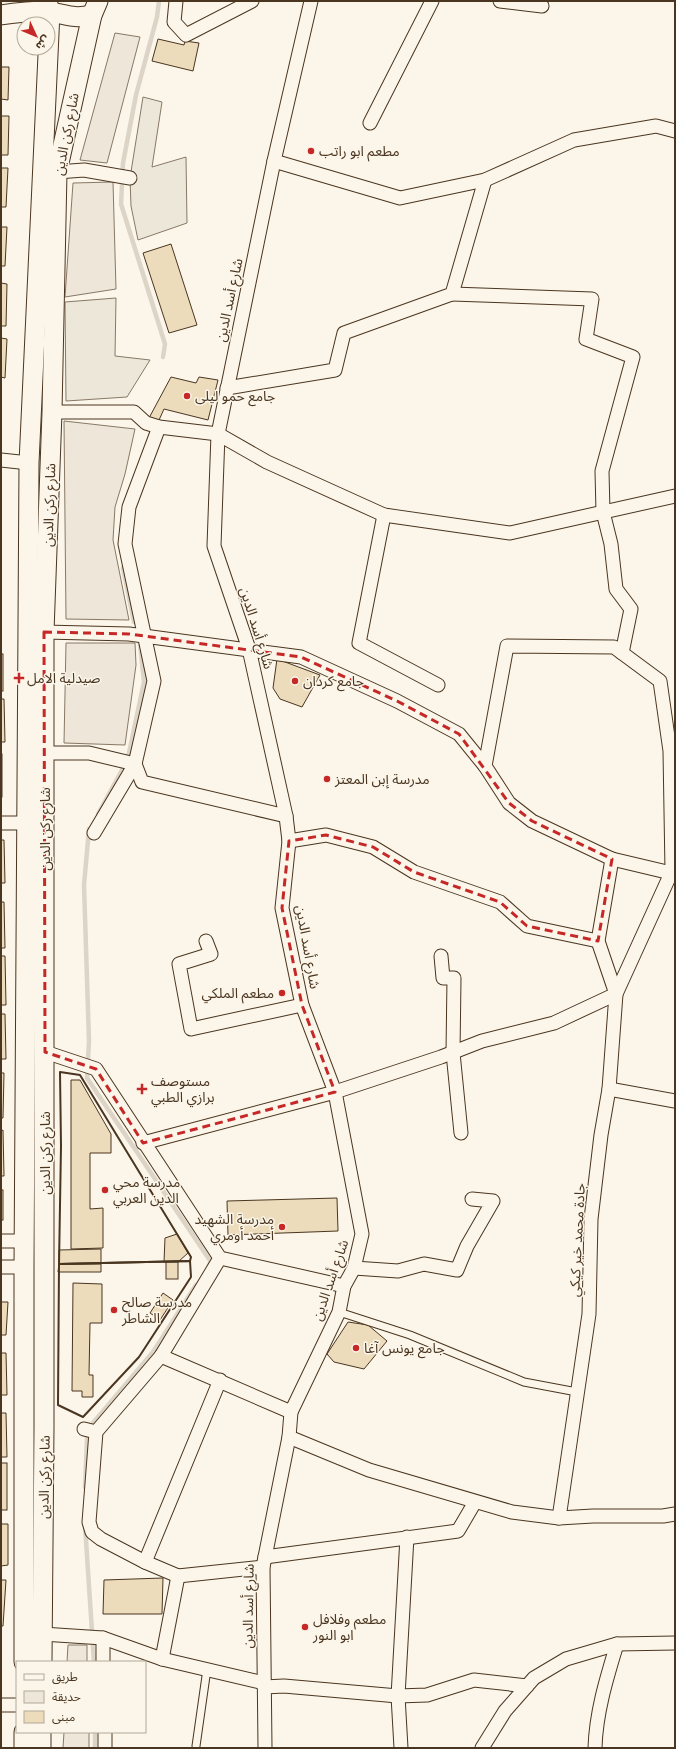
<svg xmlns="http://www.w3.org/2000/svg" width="676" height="1749" font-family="Roboto,'Noto Sans Arabic',sans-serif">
  <rect width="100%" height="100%" fill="#fbf6e9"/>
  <g fill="#ede6d9" stroke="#887966">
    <path d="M115 33 140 37 107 163 80 160Z"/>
    <path d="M113 182 116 289 65 297 73 183Z"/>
    <path d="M64 421 135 429 125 474 115 507 113 540 129 620 66 619Z"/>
    <path d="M66 643H135L136 665 125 745 64 743Z"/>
    <path d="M68 1645H87V1662H67Z"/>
    <path d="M64 1732H89V1748H63Z"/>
  </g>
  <g fill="#ede7d9" stroke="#887966">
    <path d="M143 97 162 102 152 167 186 157 187 223 138 240 131 206 130 178Z"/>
    <path d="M116 298 115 356 150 360 127 397 66 401 65 302Z"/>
  </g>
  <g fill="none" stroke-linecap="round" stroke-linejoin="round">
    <g stroke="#dcd4c6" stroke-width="4.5">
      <path d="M159 1 157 17 136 95 123 163 121 204 165 344 163 357"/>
      <path d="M123 568 134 622"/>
      <path d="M98 814 122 770 129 753 144 682 140 643"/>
      <path d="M89 829 84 885 89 1041 87 1078 211 1262 209 1265"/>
      <path d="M85 1487 87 1439 93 1423 153 1352 196 1285"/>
      <path d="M85 1525 94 1662"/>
      <path d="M95 1732V1748"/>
    </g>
  </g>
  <g fill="#ecdcbc" stroke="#4a3520">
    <path d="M158 39 184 45 185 41 199 43 193 71 152 61Z"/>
    <path d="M1 67H9L8 100 1 99Z"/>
    <path d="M1 116H9L8 155H1Z"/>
    <path d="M1 168H8L6 207H1Z"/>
    <path d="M1 227H7L5 266H1Z"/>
    <path d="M171 244 197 325 169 333 143 253Z"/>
    <path d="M1 283 7 284 6 326H1Z"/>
    <path d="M1 338 7 339 5 378 1 377Z"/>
    <path d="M171 377 196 383 199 377 218 380 208 420 164 409 159 420 149 418Z"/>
    <rect x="1" y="654" width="2" height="37"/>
    <path d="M277 659 320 675 302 707 280 699 273 688Z"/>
    <path d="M1 699H4L5 742H1Z"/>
    <rect x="1" y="754" width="1" height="43"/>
    <path d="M1 840H4L5 883H1Z"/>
    <path d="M1 902H4L5 948H1Z"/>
    <path d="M1 956H5L6 1005H1Z"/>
    <path d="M1 1014H5L6 1059H1Z"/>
    <path d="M1 1073H4L3 1118H1Z"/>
    <path d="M71 1080H80L111 1134V1153H90V1209L103 1208V1248L71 1249Z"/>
    <path d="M3 1130 4 1176H1V1131Z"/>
    <rect x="1" y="1190" width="2" height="30"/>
    <path d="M337 1198 338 1231 228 1235 227 1201Z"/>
    <path d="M177 1234 188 1253 178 1262H164L165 1238Z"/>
    <path d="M101 1249V1264H59V1250Z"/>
    <rect x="166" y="1262" width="12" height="17"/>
    <path d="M59 1264H101V1272H58Z"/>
    <path d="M73 1283 102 1284V1323H90L89 1375H93V1397H82V1391H72Z"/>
    <path d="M163 1293 173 1300 160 1320 150 1313Z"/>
    <path d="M1 1302H8L6 1335H1Z"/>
    <path d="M348 1322 368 1325 387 1341 364 1369 334 1362 327 1354Z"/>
    <path d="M1 1353H6L7 1395H1Z"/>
    <path d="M1 1413H6L7 1457H1Z"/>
    <rect x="1" y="1463" width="6" height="47"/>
    <path d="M1 1524H8V1565L1 1566Z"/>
    <path d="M163 1578 162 1614H103L104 1580Z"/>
    <path d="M1 1580H6L3 1626H1Z"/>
  </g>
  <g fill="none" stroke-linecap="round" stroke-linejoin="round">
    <defs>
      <g id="service">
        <path d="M339 1312 410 1335 524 1382 577 1392"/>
        <path d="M196 1746 207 1669"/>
      </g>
      <g id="minor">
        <path d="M176 1 174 22 186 35 252 1"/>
        <path d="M500 1 542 6"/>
        <path d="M370 123 432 1"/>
        <path d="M274 161 400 198 485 180 574 140 656 126 675 131"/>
        <path d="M57 172 84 170 130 178"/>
        <path d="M452 294 592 299 586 339 633 357 602 471 603 512 611 544 616 589 631 609 622 653"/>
        <path d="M227 388 335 370 344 333 452 294 485 180"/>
        <path d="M52 412H134L146 423 159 427 218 434 267 462 384 515 510 533 675 496"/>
        <path d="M1 460 29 463"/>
        <path d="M384 515 359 643 438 685"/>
        <path d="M44 632 129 634 301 657 397 701 459 734 485 766 509 803 532 821 612 859 675 874"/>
        <path d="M45 753H89L135 764 142 782 286 816"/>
        <path d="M1 823H26"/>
        <path d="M94 833 135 764 154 681 125 544 129 507 159 427"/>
        <path d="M289 841 326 835 373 847 414 872 500 902 527 926 598 941"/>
        <path d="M206 941 211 954 179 964 191 1029 302 1005"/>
        <path d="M441 956 443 978H454L453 1053 461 1133"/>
        <path d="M45 1052 96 1069 220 1258 344 1286"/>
        <path d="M609 1089 675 1101"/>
        <path d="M143 1143 335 1092 441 1057 482 1041 554 1023 616 994 672 871 670 751 660 681 614 647 507 646 485 766"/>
        <path d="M1 1241H24"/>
        <path d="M220 1258 161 1356 96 1432 89 1522 92 1532 101 1539 145 1562 178 1576 263 1567"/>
        <path d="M1 1267H24"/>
        <path d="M354 1268 398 1271 424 1264 457 1270 467 1246 493 1201 472 1199"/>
        <path d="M161 1356 291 1412"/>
        <path d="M84 1429 96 1432"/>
        <path d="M289 1437 369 1470 512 1512 559 1518 593 1516H663L675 1514"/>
        <path d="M559 1518 589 1314 591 1219 601 1135 609 1089 616 994 598 941 612 859"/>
        <path d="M265 1557 458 1531 475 1502"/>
        <path d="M145 1562 220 1380"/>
        <path d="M42 1634 103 1638 162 1659 264 1683"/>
        <path d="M103 1638V1662"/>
        <path d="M162 1659 178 1576"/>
        <path d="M264 1687 284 1686 398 1696 427 1695 474 1680 527 1686"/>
        <path d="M1 1705H17"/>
        <path d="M105 1732V1748"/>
        <path d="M265 1748 263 1567 289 1437 291 1412 339 1312 344 1286 354 1268 362 1234 335 1092 302 1005 282 908 289 841 286 816 249 649 214 546 218 434 274 161 311 1"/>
        <path d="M401 1748 398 1696 407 1537"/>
        <path d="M482 1748 505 1711 534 1678 566 1659 617 1644 675 1643"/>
        <path d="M595 1748C596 1712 607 1677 617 1644"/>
      </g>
      <g id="secondary">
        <path d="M1 15C13 13 39 10 51 12 68 15 73 19 92 15"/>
        <path d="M24 1662V1267L29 463 50 12 47 1"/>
        <path d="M42 1662 44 1427V632L52 412 57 172 92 15 98 1"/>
        <path d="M24 1748V1732"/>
        <path d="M41 1748V1732"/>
      </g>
    </defs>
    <use href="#service" stroke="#4a3520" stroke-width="9"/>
    <use href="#minor" stroke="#4a3520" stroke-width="15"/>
    <use href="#secondary" stroke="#4a3520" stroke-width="21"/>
    <use href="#service" stroke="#fbf6e9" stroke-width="7"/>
    <use href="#minor" stroke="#fbf6e9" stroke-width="13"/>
    <use href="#secondary" stroke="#fbf6e9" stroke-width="19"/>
    <g stroke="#4a3520" stroke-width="2">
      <path d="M60 1072 80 1075 191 1257 190 1261 59 1264 61 1146Z"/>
      <path d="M190 1261 191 1277 139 1357 83 1417 58 1405 59 1264Z"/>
    </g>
  </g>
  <path fill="none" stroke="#c62828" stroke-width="3" stroke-dasharray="8 5" stroke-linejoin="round" d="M44 632 129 634 301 657 397 701 459 734 509 803 532 821 612 859 598 941 527 926 500 902 414 872 373 847 326 835 289 841 282 908 302 1005 335 1092 143 1143 96 1069 45 1052Z"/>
  <g fill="#c62828" stroke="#fbf6e9" stroke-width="1.5">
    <circle cx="311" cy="151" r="4"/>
    <circle cx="187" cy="396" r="4"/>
    <path d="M17 672h4v4h4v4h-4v4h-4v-4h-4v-4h4z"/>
    <circle cx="295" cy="681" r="4"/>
    <circle cx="327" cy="779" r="4"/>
    <circle cx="282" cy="993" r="4"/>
    <path d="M140 1083h4v4h4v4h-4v4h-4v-4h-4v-4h4z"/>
    <circle cx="105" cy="1190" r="4"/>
    <circle cx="282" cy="1227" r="4"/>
    <circle cx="114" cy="1310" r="4"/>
    <circle cx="356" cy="1348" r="4"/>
    <circle cx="305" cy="1627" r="4"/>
  </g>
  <g text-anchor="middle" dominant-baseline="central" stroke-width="3" stroke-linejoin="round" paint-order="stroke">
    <g font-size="14" fill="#4a3520" stroke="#fbf6e9">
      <text transform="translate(66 134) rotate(-79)">شارع ركن الدين</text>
      <text transform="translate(229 300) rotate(-78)">شارع أسد الدين</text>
      <text transform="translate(49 505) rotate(-88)">شارع ركن الدين</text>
      <text transform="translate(257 628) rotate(73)">شارع أسد الدين</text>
      <text transform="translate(45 829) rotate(-90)">شارع ركن الدين</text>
      <text transform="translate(308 947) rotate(80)">شارع أسد الدين</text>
      <text transform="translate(45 1153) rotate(-90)">شارع ركن الدين</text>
      <text transform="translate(577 1240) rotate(-87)">جادة محمد خير كيكي</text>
      <text transform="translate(330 1280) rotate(-71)">شارع أسد الدين</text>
      <text transform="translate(44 1477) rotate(-89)">شارع ركن الدين</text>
      <text transform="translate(248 1606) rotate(-89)">شارع أسد الدين</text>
    </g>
    <g font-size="14" fill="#4a3520" stroke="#fbf6e9" text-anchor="start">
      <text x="319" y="151">مطعم ابو راتب</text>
      <text x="195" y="396">جامع حمو ليلى</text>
      <text x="27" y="678">صيدلية الامل</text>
      <text x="303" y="681">جامع كردان</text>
      <text x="335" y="779">مدرسة إبن المعتز</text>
      <text x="274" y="993" text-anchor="end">مطعم الملكي</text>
      <text x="151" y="1081">مستوصف<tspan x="151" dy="16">برازي الطبي</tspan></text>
      <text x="113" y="1182">مدرسة محي<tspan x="113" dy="16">الدين العربي</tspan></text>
      <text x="274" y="1219" text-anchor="end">مدرسة الشهيد<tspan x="274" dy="16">أحمد أومري</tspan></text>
      <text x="122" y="1302">مدرسة صالح<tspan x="122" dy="16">الشاطر</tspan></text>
      <text x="364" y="1348">جامع يونس آغا</text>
      <text x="313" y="1619">مطعم وفلافل<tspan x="313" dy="16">ابو النور</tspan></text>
    </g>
  </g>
  <rect width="676" height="1749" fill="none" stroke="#4a3520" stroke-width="4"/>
  <rect x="16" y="1661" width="130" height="72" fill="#fbf6e9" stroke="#b4a999"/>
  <rect x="24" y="1674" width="20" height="6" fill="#fbf6e9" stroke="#b4a999"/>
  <text x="52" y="1681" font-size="12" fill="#4a3520">طريق</text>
  <rect x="24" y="1691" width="20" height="12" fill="#ede6d9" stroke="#b4a999"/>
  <text x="52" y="1701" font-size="12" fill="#4a3520">حديقة</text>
  <rect x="24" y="1711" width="20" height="12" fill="#ecdcbc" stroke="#b4a999"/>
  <text x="52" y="1721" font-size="12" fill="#4a3520">مبنى</text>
  <g transform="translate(36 36) rotate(134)"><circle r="19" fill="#fbf6e9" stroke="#b4a999"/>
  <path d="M0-3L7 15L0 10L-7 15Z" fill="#c62828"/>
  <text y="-6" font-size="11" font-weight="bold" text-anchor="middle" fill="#4a3520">ش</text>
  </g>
</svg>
